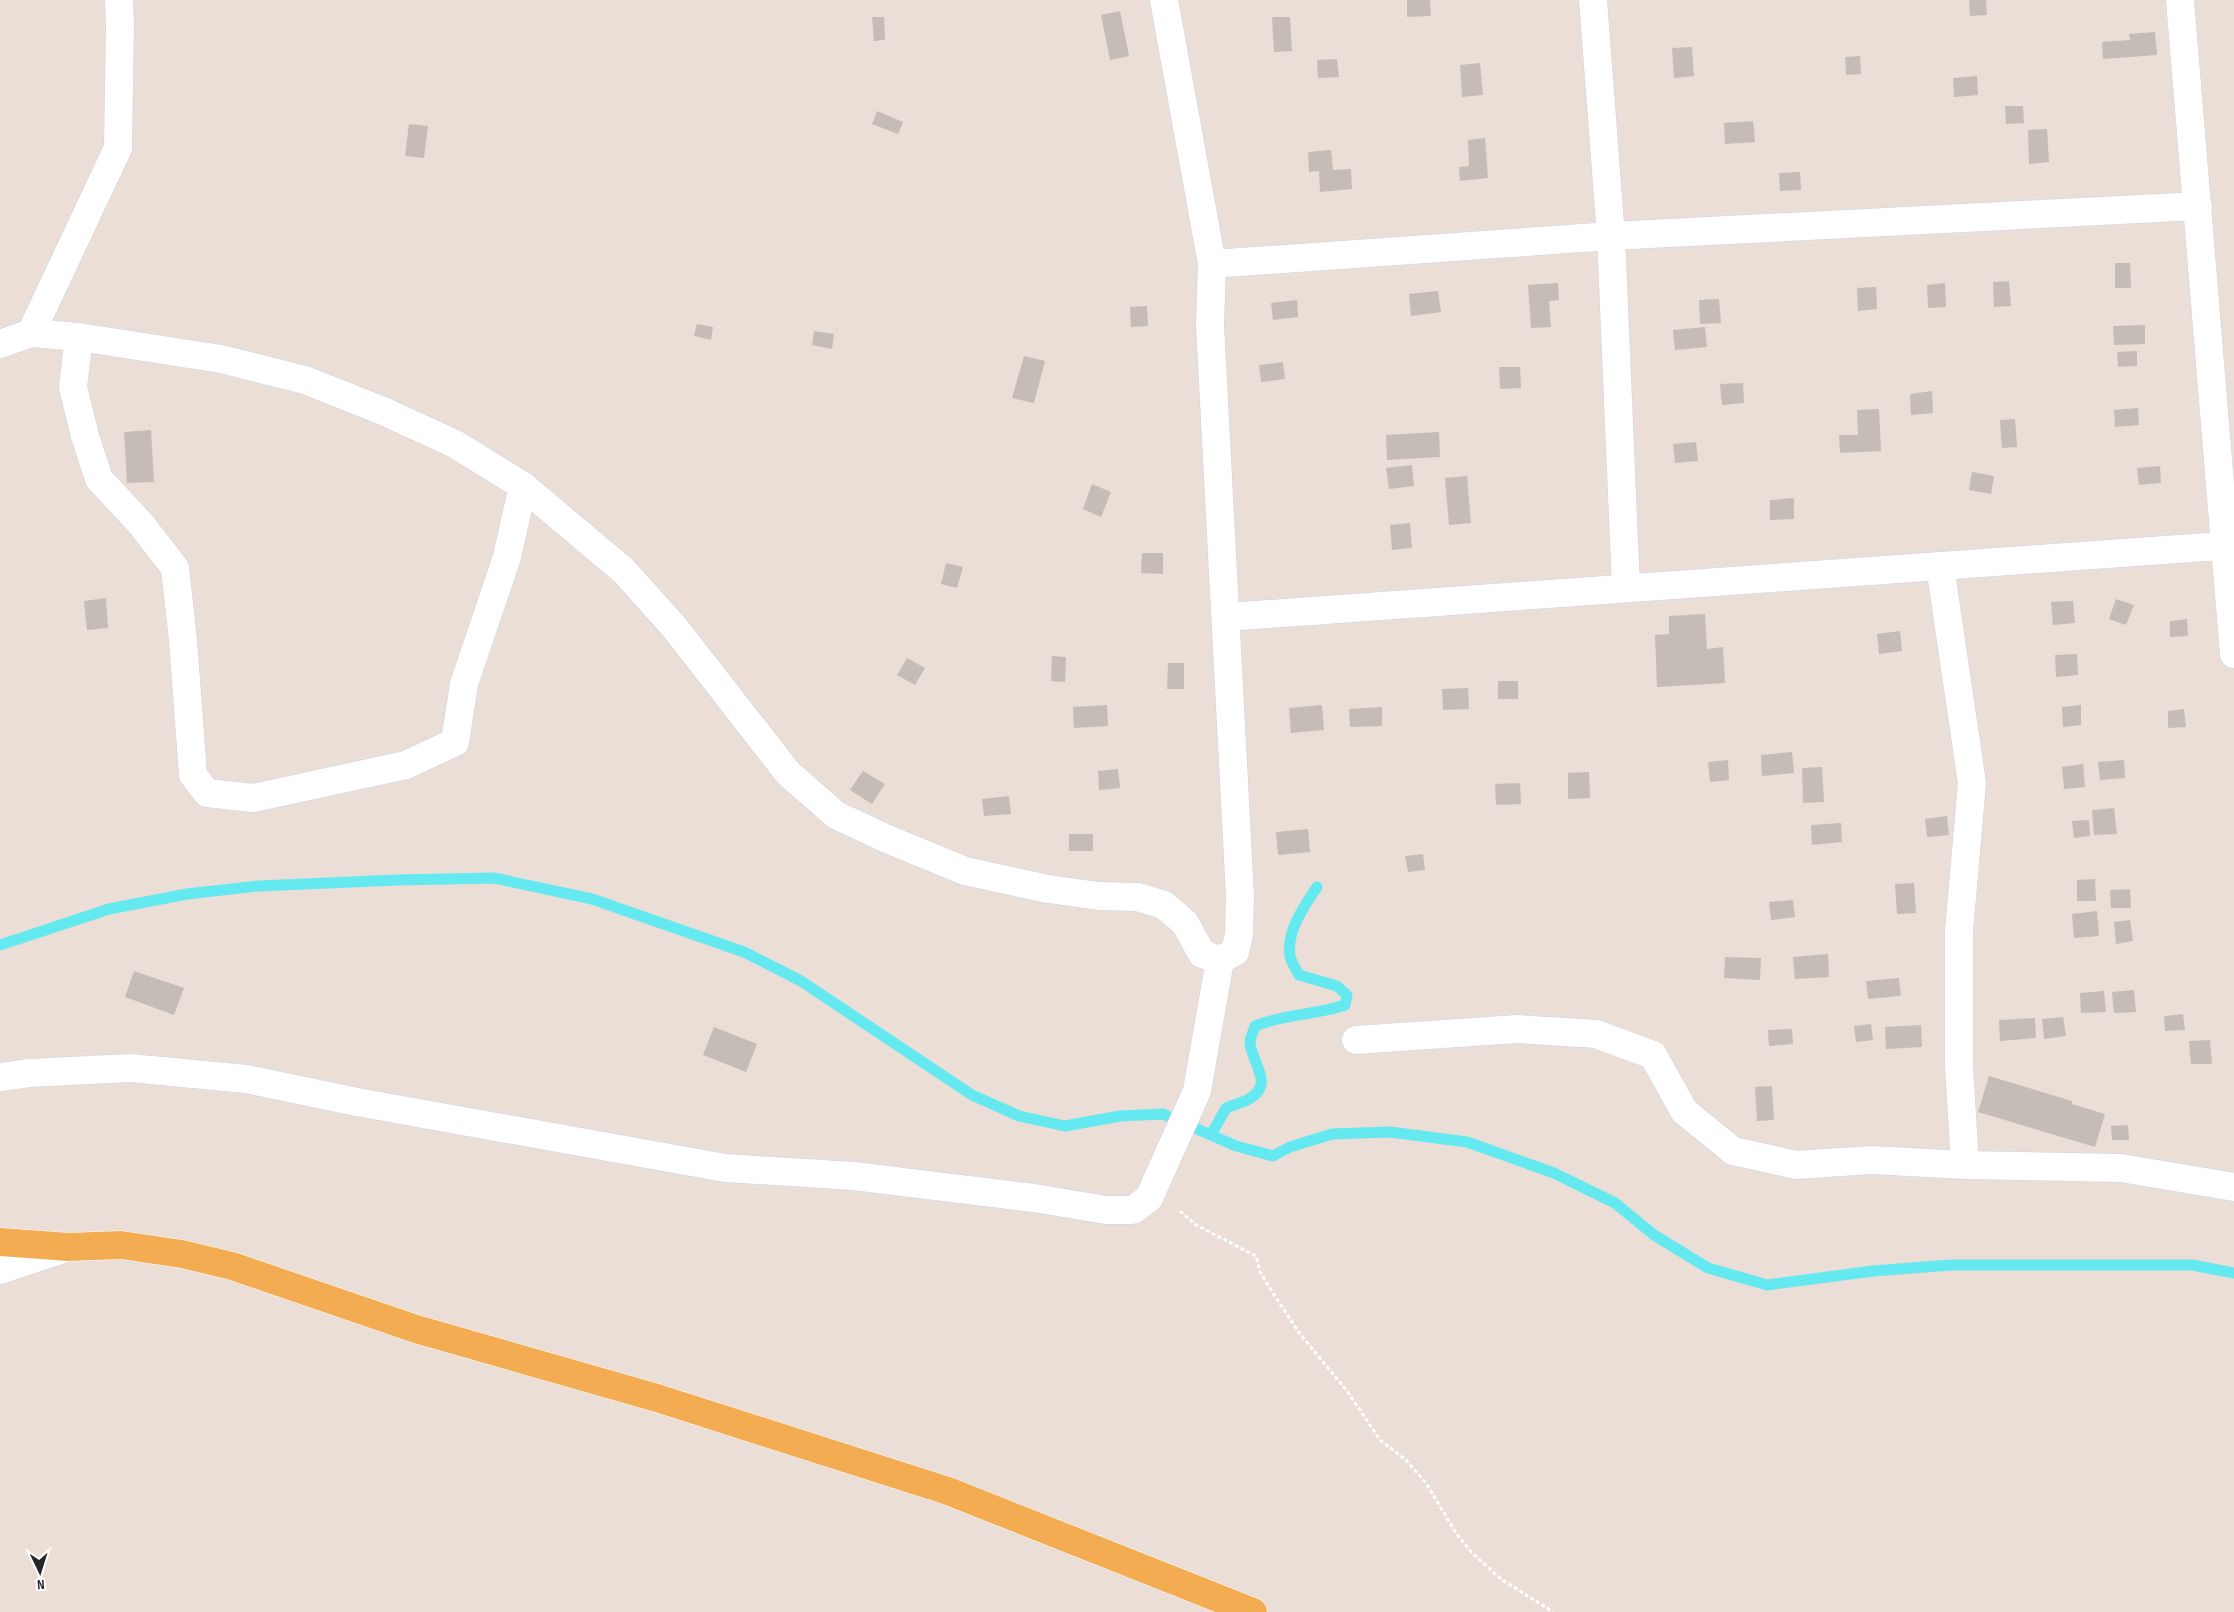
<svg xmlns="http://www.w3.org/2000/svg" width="2234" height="1612" font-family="'Sofia Sans Condensed',sans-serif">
  <rect width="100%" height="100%" fill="#eaded7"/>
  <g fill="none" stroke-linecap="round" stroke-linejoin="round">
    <g stroke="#65e9f1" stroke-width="11">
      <path d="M0 945 109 909 187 894 259 886 397 880 494 878 592 899 744 952 801 981 972 1095 1019 1116 1065 1126 1120 1116 1163 1114 1236 1146 1273 1156 1290 1147 1332 1134 1390 1132 1467 1142 1554 1173 1615 1203 1654 1235 1708 1268 1767 1285 1873 1271 1951 1265H2192L2234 1273"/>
      <path d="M1211 1135 1226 1108C1233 1105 1242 1103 1249 1099 1276 1084 1250 1061 1250 1042 1250 1037 1254 1031 1255 1026 1284 1014 1316 1015 1345 1005L1347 995 1337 986 1299 975C1296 969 1291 962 1290 956 1286 932 1304 906 1317 887"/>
    </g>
  </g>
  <g fill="#c5bbb7">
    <path d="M1407 0H1430L1431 16 1407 17Z"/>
    <path d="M1969 0H1986L1987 15 1970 16Z"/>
    <path d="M1120 11 1129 56 1110 60 1101 15Z"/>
    <path d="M872 17H884L885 40 874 41Z"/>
    <path d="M1272 17H1290L1292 51 1274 52Z"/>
    <path d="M2155 32 2157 55 2103 59 2102 42 2130 40 2129 34Z"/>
    <path d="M1692 47 1694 76 1674 78 1672 48Z"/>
    <path d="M1860 56 1861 74 1846 75 1845 57Z"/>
    <path d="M1337 59 1339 77 1318 78 1317 60Z"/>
    <path d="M1480 63 1483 95 1462 97 1460 65Z"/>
    <path d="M1977 76 1978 95 1954 97 1953 78Z"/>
    <path d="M2005 106H2023L2024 123 2006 124Z"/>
    <path d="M877 111 903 122 898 134 872 124Z"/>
    <path d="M1753 121 1755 142 1725 144 1724 123Z"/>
    <path d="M409 124 428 126 424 158 405 156Z"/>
    <path d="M2047 129 2049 162 2029 164 2028 130Z"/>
    <path d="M1485 138 1488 178 1460 181 1459 167 1469 166 1468 140Z"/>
    <path d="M1331 150 1333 170 1351 169 1352 189 1320 192 1319 171 1309 172 1308 152Z"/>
    <path d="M1800 172 1801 190 1780 191 1779 173Z"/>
    <path d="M2115 263H2130L2131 288H2115Z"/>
    <path d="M2009 281 2011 306 1994 307 1993 282Z"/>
    <path d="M1558 283 1559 300 1549 301 1551 327 1531 328 1528 285Z"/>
    <path d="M1945 283 1946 307 1928 308 1927 285Z"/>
    <path d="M1876 287 1877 309 1858 311 1857 288Z"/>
    <path d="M1438 291 1441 312 1411 316 1409 294Z"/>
    <path d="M1719 299 1721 323 1700 324 1699 300Z"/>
    <path d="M1297 300 1298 317 1273 320 1271 303Z"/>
    <path d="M1147 306 1148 326 1131 327 1130 307Z"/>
    <path d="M697 324 713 327 711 340 694 336Z"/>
    <path d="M2145 325V344L2114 345 2113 326Z"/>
    <path d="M1705 327 1707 347 1675 350 1673 330Z"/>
    <path d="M814 331 834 334 832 349 812 345Z"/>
    <path d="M2137 351V366L2118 367 2117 352Z"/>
    <path d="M1024 356 1045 361 1034 403 1012 398Z"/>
    <path d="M1283 362 1285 379 1261 382 1259 365Z"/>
    <path d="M1499 367H1520L1521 388 1500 389Z"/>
    <path d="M1743 383 1744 403 1722 405 1720 384Z"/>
    <path d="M1932 391 1933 413 1911 415 1910 394Z"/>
    <path d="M2138 408 2139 425 2115 427 2114 410Z"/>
    <path d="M1879 409 1881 451 1840 453 1839 435H1858L1857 410Z"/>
    <path d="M2015 419 2017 447 2002 448 2000 420Z"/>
    <path d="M151 430 154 482 127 483 124 432Z"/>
    <path d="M1439 432 1440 457 1387 460 1386 435Z"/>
    <path d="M1696 442 1698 461 1675 463 1673 444Z"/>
    <path d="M1412 465 1414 486 1389 489 1386 468Z"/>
    <path d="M2160 466 2161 483 2139 485 2137 468Z"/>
    <path d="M1972 472 1994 476 1991 494 1969 490Z"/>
    <path d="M1467 476 1471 523 1449 525 1445 478Z"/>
    <path d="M1092 484 1111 492 1101 517 1083 509Z"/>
    <path d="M1794 498V519L1770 520V500Z"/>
    <path d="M1410 523 1412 548 1392 550 1390 525Z"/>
    <path d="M1142 553H1163V574L1141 573Z"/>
    <path d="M946 563 963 567 957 588 941 584Z"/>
    <path d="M106 598 108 628 87 630 84 601Z"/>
    <path d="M2116 599 2134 605 2126 625 2109 619Z"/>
    <path d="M2073 601 2075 623 2053 625 2051 602Z"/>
    <path d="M1705 614 1707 649 1723 647 1725 683 1657 687 1655 635 1669 634V616Z"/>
    <path d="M2187 619 2188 636 2170 637V621Z"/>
    <path d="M1900 631 1902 651 1879 654 1877 634Z"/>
    <path d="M2077 654 2078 675 2056 677 2055 655Z"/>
    <path d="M1052 656 1066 657 1065 682 1051 681Z"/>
    <path d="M907 658 925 668 915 685 897 675Z"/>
    <path d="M1168 663H1184V689H1167Z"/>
    <rect x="1498" y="681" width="20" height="18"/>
    <path d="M1468 688 1469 709 1443 710 1442 689Z"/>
    <path d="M1107 705 1108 726 1074 728 1073 707Z"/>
    <path d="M1322 705 1324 730 1291 733 1289 708Z"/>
    <path d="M2081 705V725L2063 727 2062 707Z"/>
    <path d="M1382 707V726L1350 727 1349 709Z"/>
    <path d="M2184 709 2186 727 2168 728V711Z"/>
    <path d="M1792 752 1794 773 1762 776 1761 755Z"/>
    <path d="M1728 760 1729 780 1710 782 1708 762Z"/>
    <path d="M2124 760 2125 778 2100 780 2098 762Z"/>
    <path d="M2083 764 2085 787 2064 789 2062 767Z"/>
    <path d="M1822 767 1824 802 1803 803 1802 768Z"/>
    <path d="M1118 769 1120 788 1099 790 1098 771Z"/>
    <path d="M863 771 885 784 872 804 850 790Z"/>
    <path d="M1589 772 1590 798 1568 799V773Z"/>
    <path d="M1520 783 1521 804 1496 805 1495 784Z"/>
    <path d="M1009 796 1011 814 984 816 982 799Z"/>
    <path d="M2114 808 2117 834 2094 835 2092 810Z"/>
    <path d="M1947 816 1949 835 1927 837 1925 819Z"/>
    <path d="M2089 820 2090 836 2074 838 2072 821Z"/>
    <path d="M1841 823 1842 842 1812 845 1811 825Z"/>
    <path d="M1308 829 1310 852 1278 855 1276 832Z"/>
    <rect x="1069" y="834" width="24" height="17"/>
    <path d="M1423 854 1425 870 1408 872 1405 856Z"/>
    <path d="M2095 879 2096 901H2077V880Z"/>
    <path d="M1914 883 1916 913 1897 914 1895 884Z"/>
    <path d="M2130 889 2131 908H2111L2110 890Z"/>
    <path d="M1793 900 1795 917 1771 920 1769 902Z"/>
    <path d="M2097 911 2099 936 2074 938 2072 914Z"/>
    <path d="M2130 920 2133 941 2116 944 2114 922Z"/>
    <path d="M1828 954 1829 977 1795 979 1793 957Z"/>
    <path d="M1725 957 1761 958 1760 980 1724 978Z"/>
    <path d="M134 971 184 988 174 1015 125 997Z"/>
    <path d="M1899 978 1901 996 1868 999 1866 981Z"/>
    <path d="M2134 990 2136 1012 2114 1013 2112 992Z"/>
    <path d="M2104 991 2106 1012 2081 1013 2080 993Z"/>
    <path d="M2183 1014 2185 1030 2165 1031 2164 1016Z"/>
    <path d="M2063 1017 2066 1036 2044 1039 2042 1019Z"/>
    <path d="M2035 1018 2036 1038 2000 1041 1999 1020Z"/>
    <path d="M1871 1024 1873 1040 1856 1042 1854 1026Z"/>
    <path d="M1921 1025 1922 1047 1886 1049 1885 1027Z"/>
    <path d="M714 1027 757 1044 746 1072 703 1055Z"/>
    <path d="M1792 1029 1793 1044 1769 1046 1768 1030Z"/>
    <path d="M2210 1040 2212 1064H2191L2189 1041Z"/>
    <path d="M1989 1076 2072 1101V1104L2105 1114 2095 1147 1978 1112Z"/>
    <path d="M1772 1086 1774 1120 1757 1121 1755 1087Z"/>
    <path d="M2128 1125 2129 1140H2112L2111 1126Z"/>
  </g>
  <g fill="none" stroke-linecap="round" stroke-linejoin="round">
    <defs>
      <g id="street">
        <path d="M1593 0 1611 236 1626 588"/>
        <path d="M2180 0 2234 654"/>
        <path d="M1212 264 1611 236 2198 206"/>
        <path d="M31 333 118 148 120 26 119 0"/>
        <path d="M79 337 73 387 85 436 99 479 141 524 175 568 183 640 193 775 207 793 253 798 406 765 455 742 464 684 507 557 523 486"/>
        <path d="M0 344 31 333 79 337 221 359 305 380 383 411 455 444 523 486 624 571 675 628 788 773 836 815 885 838 965 871 1048 889 1099 896 1138 897 1164 905 1185 923 1202 954 1220 960 1235 952 1239 934 1240 896 1210 325 1212 264 1164 0"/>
        <path d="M1940 566 1972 783 1959 931V1066L1965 1165"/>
        <path d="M1227 617 2234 545"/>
        <path d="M1356 1040 1517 1029 1596 1034 1653 1055 1684 1111 1733 1151 1796 1165 1871 1160 1965 1165 2121 1168 2234 1187"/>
        <path d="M0 1077 30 1073 130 1068 246 1079 357 1102 725 1168 854 1176 1034 1198 1106 1210H1133L1149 1198 1197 1091 1220 960"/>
        <path d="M0 1270 69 1247"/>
      </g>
      <path id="primary" d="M0 1242 69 1247 121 1245 182 1254 232 1266 416 1329 657 1398 948 1491 1253 1612"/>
    </defs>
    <use href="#street" stroke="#ccd4e1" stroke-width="29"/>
    <use href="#primary" stroke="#fff" stroke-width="29"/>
    <path stroke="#fff" stroke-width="3" stroke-dasharray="4 2.5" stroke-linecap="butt" d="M1180 1211 1196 1225 1256 1256 1260 1272 1271 1290 1300 1334 1347 1391 1380 1440 1406 1460 1426 1483 1456 1533 1473 1554 1501 1579 1553 1612"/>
    <use href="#street" stroke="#fff" stroke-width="28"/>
    <use href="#primary" stroke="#f3ac52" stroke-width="28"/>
  </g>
  <g transform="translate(40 1572) rotate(176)" stroke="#ffffff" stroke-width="4" paint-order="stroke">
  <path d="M0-4L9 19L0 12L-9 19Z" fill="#262626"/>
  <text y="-8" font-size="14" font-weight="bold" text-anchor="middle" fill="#262626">N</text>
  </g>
</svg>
